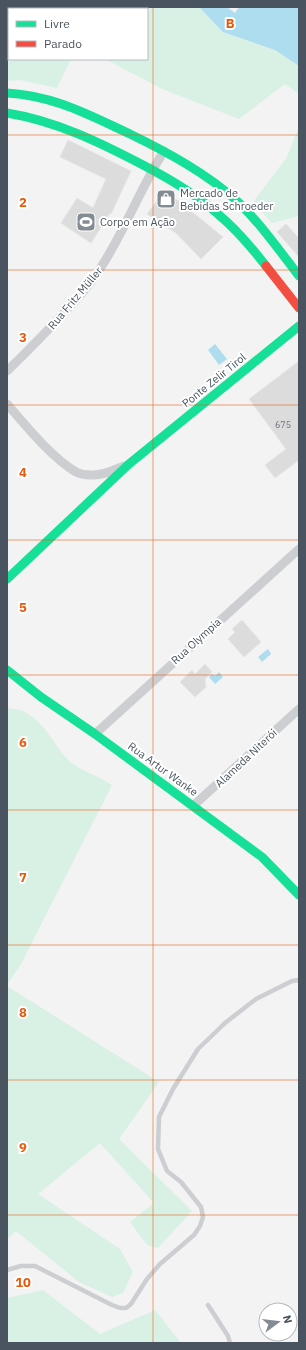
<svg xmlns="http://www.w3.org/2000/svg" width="306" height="1350" font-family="'IBM Plex Sans',sans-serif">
  <rect width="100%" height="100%" fill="#f3f3f3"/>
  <g fill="#d8f1e4">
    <path d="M7 7H199L223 32 275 50 299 66V94L285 84 239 119 162 89 105 59H147V9H9V59H71L57 88 20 80 7 81Z"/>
    <path d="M299 126V216L272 223 253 202 287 157Z"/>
    <path d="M7 708C13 709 20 709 25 712 48 724 55 750 73 764 85 773 100 776 112 785L21 964 7 985Z"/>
    <path d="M7 986 159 1082 119 1139 192 1211 158 1248 147 1245 130 1222 154 1203 100 1143 38 1194 120 1249 133 1272 123 1293 112 1297 79 1282 16 1231 7 1239Z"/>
    <path d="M43 1290 100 1334 155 1310 181 1343H7V1298Z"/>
  </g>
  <g fill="#adddef">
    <path d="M199 7H227L235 13 239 7H299V66L275 50 223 32Z"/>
    <path d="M215 344 227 359 219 365 208 350Z"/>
    <path d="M268 649 271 654 262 662 258 657Z"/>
    <path d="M219 672 223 677 215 684 209 677 212 674 215 676Z"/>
  </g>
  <g fill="#dcdcdd" stroke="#e4e5e6">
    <path d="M68 140 131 171 111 214 110 213 91 243 61 223 77 198 93 208 106 179 60 157Z"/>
    <path d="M165 190 223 237 201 259 176 233 147 214Z"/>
    <path d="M286 224 299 238V257L277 232Z"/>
    <path d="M299 361V460L275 478 265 465 286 449 249 399Z"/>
    <path d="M242 620 261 642 244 657 228 639 235 632 232 629Z"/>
    <path d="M205 664 212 672 205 679 206 687 195 697 180 682 192 670 195 674Z"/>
  </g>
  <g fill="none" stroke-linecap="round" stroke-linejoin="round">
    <g stroke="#cdced1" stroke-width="4.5">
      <path d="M7 1270 21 1266H35L112 1305 120 1308H126L131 1304 147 1279 160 1264 194 1235 200 1226 203 1217 201 1207 181 1182 167 1171 158 1149 159 1117 173 1089 198 1049 225 1023 256 999 292 981 299 980"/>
      <path d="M208 1305 228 1336 230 1343"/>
    </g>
    <g stroke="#cdced1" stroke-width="9">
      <path d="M7 371C30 349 52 326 73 303 84 291 95 278 103 264 126 228 141 187 164 151"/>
      <path d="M7 404C26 426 52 458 76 472 80 474 87 475 91 475 103 476 114 470 124 466"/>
      <path d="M95 734 299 549"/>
      <path d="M193 806 299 709"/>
    </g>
    <g stroke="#16e098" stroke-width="9">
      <path d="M7 93C55 96 87 114 130 134 167 152 206 173 237 201 261 224 279 250 299 276"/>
      <path d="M7 113C56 121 99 142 143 165 170 179 196 194 219 215 237 230 252 248 266 266"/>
      <path d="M7 579 129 464 299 326"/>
      <path d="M7 670 41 697 95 734 262 857 299 895"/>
    </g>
    <path stroke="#f24e42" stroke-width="9" d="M266 266 299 308"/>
  </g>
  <path fill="none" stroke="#e8590c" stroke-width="1" stroke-opacity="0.55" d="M153 7V1343M7 135H299M7 270H299M7 405H299M7 540H299M7 675H299M7 810H299M7 945H299M7 1080H299M7 1215H299"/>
  <defs>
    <symbol id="shop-square" viewBox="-11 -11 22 22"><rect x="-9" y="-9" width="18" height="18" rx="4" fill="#848c93" stroke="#fff"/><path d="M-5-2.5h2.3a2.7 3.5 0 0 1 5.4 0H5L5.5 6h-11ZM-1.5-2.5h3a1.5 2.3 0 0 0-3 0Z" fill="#fff"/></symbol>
    <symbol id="stadium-square" viewBox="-11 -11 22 22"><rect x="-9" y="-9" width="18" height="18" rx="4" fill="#848c93" stroke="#fff"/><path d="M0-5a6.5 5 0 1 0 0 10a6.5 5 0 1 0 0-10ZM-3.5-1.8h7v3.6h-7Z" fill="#fff"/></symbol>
  </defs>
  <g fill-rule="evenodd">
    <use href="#shop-square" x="155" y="188" width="22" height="22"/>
    <use href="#stadium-square" x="75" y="211" width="22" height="22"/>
  </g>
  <g text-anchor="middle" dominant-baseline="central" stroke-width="4" stroke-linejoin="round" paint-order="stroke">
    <g font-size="9" fill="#6e7780">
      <text x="283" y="424">675</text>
    </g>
    <g font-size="11" fill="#495460" stroke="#fff" text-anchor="start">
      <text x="180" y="193">Mercado de<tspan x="180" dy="13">Bebidas Schroeder</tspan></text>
      <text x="100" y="222">Corpo em Ação</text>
    </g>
    <g font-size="11" fill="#495460" stroke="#fff">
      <text transform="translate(75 298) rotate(-50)">Rua Fritz Müller</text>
      <text transform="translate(214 380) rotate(-39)">Ponte Zelir Tirol</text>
      <text transform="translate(196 641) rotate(-42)">Rua Olympia</text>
      <text transform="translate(246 758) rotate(-43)">Alameda Niterói</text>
      <text transform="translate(163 769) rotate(36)">Rua Artur Wanke</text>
    </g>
  </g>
  <g font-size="13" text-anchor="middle" font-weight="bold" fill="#e8590c" stroke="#fff" stroke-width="4" stroke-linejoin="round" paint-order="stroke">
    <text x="230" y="28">B</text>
    <text x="23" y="207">2</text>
    <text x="23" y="342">3</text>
    <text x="23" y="477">4</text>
    <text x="23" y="612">5</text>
    <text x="23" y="747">6</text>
    <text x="23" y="882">7</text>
    <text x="23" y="1017">8</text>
    <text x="23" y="1152">9</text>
    <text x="23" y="1287">10</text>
  </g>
  <rect width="306" height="1350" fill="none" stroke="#495460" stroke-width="16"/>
  <rect x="8" y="8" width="140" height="52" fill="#ffffff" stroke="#b6bbbf"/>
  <rect x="16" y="21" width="20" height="6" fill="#16e098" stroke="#b6bbbf"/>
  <text x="44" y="28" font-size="12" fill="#495460">Livre</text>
  <rect x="16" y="41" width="20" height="6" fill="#f24e42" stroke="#b6bbbf"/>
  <text x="44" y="48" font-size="12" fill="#495460">Parado</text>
  <g transform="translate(278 1322) rotate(75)"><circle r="19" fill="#ffffff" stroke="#b6bbbf"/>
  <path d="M0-3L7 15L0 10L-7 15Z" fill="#848c93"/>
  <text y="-6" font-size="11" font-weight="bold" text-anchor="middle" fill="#495460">N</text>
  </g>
</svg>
